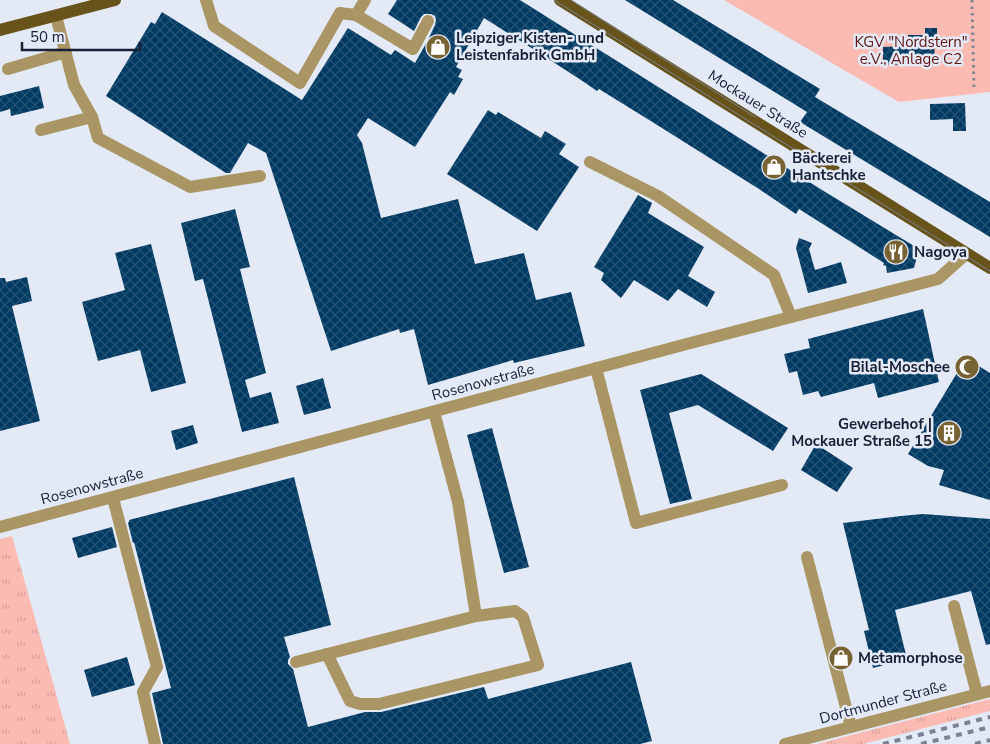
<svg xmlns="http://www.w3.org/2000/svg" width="990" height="744" font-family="'Nunito Sans',sans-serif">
  <defs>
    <pattern id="grass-tufts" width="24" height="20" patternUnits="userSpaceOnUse" patternTransform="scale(1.25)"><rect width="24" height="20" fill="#fcbbb2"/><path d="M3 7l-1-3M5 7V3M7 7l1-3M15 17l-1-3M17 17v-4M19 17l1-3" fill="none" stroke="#d7a09a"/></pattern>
    <pattern id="building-cross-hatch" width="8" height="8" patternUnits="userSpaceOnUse" patternTransform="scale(1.25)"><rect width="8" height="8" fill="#003a63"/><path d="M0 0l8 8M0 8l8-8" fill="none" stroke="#255476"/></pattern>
  </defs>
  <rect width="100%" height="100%" fill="#e3e9f5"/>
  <g fill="url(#grass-tufts)">
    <path d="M12 536 70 744H0V539Z"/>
    <path d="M990 699V711L863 744H817Z"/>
  </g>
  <path fill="#fcbbb2" d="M724 0H990V92L899 102Z"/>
  <g fill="url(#building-cross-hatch)">
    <path d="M397 0H520L822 190 919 249 914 268 887 273 886 266 883 265 884 263 848 240 799 209 796 214 759 189 654 123 599 89 597 91 584 82 530 47 484 18 456 67 462 70 458 77 463 79 454 95 450 92 415 147 368 118 357 135 362 143 381 218 458 199 475 264 524 253 536 300 571 292 585 346 514 363 513 360 428 385 414 329 400 333 399 329 331 351 266 153 248 143 230 173H226L106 96 151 22 155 24 162 12 302 100 348 28 391 55 395 50 415 63 428 40 435 25 436 20 435 16 431 14H424L421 17 414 31 388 14Z"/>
    <path d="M625 0H673L820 89 815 97 990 202V237L800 122 807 112Z"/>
    <path d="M925 28H937V40H934L935 64 883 65V47L908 46V35H925Z"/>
    <path d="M39 86 44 108 11 116 10 109 0 112V96Z"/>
    <path d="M965 103 966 131H953V119L930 120V104Z"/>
    <path d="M488 110 496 115 498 112 541 138 545 131 566 144 559 154 579 167 537 231 447 174Z"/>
    <path d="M638 195 652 203 648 213 704 247 688 276 715 292 707 307 678 289 668 301 634 280 621 298 601 280 604 273 594 267Z"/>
    <path d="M235 209 250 267 240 269 266 373 245 380 250 398 271 392 279 423 242 432 203 279 195 281 181 223Z"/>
    <path d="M799 238 812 243 809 249 815 270 841 262 847 283 808 293 796 248Z"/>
    <path d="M151 244 186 383 151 392 140 350 98 361 82 302 125 290 115 253Z"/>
    <path d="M27 277 32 301 12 306 40 421 0 431V278H5L6 282Z"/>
    <path d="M923 309 939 382 878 398 874 383 821 397 818 391 803 395 797 371 789 373 784 354 810 348 808 339Z"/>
    <path d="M966 358 990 373V500L939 485 944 470 928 466 908 454Z"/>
    <path d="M701 374 788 428 773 451 698 405 669 413 692 499 670 504 640 390Z"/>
    <path d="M323 378 331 408 304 415 296 386Z"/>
    <path d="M193 425 198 443 176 450 171 431Z"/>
    <path d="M492 428 529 567 504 573 467 435Z"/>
    <path d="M816 444 853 468 837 492 801 470Z"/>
    <path d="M294 477 331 625 284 637 290 657 288 660V664L293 669 308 727 365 712H381L484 687 488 699 631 662 652 741 640 744H163L152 693 171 688 134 542 133 543 128 523 129 522V520Z"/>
    <path d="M923 514 990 519V644L986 645 971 591 895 610 907 659 873 668 864 631 869 630 843 523 901 516Z"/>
    <path d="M112 527 117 547 78 558 72 538Z"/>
    <path d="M127 657 135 685 92 697 84 670Z"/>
  </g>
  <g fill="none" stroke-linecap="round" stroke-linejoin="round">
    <path stroke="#7e8696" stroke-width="3" stroke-dasharray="2.5 4" stroke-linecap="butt" d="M972 0 974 89"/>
    <g stroke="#aa9665" stroke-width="12">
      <path d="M206 0 214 26 300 83 340 13 356 15"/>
      <path d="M365 0 356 15 413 49 428 21"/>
      <path d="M56 16 74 85 92 117 98 138 190 187 260 176"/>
      <path d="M8 69 66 52"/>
      <path d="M41 130 92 117"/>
      <path d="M590 162 658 196 774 275 791 317"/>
      <path d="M596 368 636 523 782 485"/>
      <path d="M113 498 157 667 143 692 155 744"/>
      <path d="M0 527 683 345 938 279 966 254"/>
      <path d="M807 557 851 727"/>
      <path d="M954 606 977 694"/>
      <path d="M327 654 350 701 360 704H379L538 665 523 617 515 611 476 616 458 502 434 412"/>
      <path d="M296 662 476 616"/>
      <path d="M785 744 990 691"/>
    </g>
    <g stroke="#68531a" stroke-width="12">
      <path d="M560 0 990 268"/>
      <path d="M0 30 115 0"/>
    </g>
    <g stroke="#7a8293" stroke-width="1">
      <path d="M554 0 990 271"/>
      <path d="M571 0 755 117"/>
    </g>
    <g stroke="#7a8293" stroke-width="4" stroke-dasharray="6 6" stroke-linecap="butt">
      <path d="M883 744 990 717"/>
      <path d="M921 744 990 727"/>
      <path d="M975 744 990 740"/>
    </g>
  </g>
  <defs>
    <symbol id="shop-disc" viewBox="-11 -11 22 22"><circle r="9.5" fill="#776332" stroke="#e3e9f5"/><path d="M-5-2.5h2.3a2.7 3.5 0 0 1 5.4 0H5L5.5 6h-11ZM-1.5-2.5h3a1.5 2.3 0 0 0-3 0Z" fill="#fff"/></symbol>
    <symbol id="restaurant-disc" viewBox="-11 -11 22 22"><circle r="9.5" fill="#776332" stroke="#e3e9f5"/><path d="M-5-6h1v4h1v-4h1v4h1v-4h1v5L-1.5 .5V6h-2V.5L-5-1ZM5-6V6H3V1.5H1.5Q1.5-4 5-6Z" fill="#fff"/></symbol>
    <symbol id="mosque-disc" viewBox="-11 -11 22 22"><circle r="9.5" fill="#776332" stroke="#e3e9f5"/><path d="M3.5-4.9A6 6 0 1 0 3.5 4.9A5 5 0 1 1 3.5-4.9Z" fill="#fff"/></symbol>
    <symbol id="building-disc" viewBox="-11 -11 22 22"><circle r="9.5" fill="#776332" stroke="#e3e9f5"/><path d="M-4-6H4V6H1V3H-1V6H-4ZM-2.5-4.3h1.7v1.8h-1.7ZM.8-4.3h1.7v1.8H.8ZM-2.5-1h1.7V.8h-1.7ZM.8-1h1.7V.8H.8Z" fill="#fff"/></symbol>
  </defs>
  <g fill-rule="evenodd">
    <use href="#shop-disc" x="424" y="33" width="28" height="28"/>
    <use href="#shop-disc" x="760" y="153" width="28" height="28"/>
    <use href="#restaurant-disc" x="882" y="238" width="28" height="28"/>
    <use href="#mosque-disc" x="953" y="353" width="28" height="28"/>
    <use href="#building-disc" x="935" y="419" width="28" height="28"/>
    <use href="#shop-disc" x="827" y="644" width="28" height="28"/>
  </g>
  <g text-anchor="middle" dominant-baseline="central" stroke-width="5" stroke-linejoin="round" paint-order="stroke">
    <g font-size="15" font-weight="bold" fill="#172036" stroke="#e3e9f5" text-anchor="start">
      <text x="456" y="38">Leipziger Kisten- und<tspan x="456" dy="17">Leistenfabrik GmbH</tspan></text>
      <text x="792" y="158">Bäckerei<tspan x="792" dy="17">Hantschke</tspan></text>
      <text x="914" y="252">Nagoya</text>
      <text x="950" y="367" text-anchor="end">Bilal-Moschee</text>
      <text x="932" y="424" text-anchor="end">Gewerbehof |<tspan x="932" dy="17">Mockauer Straße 15</tspan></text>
      <text x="858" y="658">Metamorphose</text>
    </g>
    <g font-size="15" fill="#611411" stroke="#e3e9f5">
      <text x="911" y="42">KGV "Nordstern"<tspan x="911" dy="17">e.V., Anlage C2</tspan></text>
    </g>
    <g font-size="15" fill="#172036" stroke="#e3e9f5">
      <text transform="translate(758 104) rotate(32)">Mockauer Straße</text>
      <text transform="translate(483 382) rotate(-15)">Rosenowstraße</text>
      <text transform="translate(92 486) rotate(-15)">Rosenowstraße</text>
      <text transform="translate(883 702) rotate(-15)">Dortmunder Straße</text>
    </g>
  </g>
  <path d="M22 42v8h118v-8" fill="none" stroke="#172036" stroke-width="2.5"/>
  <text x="30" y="42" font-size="15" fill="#172036" stroke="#e3e9f5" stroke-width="4" paint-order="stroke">50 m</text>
</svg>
